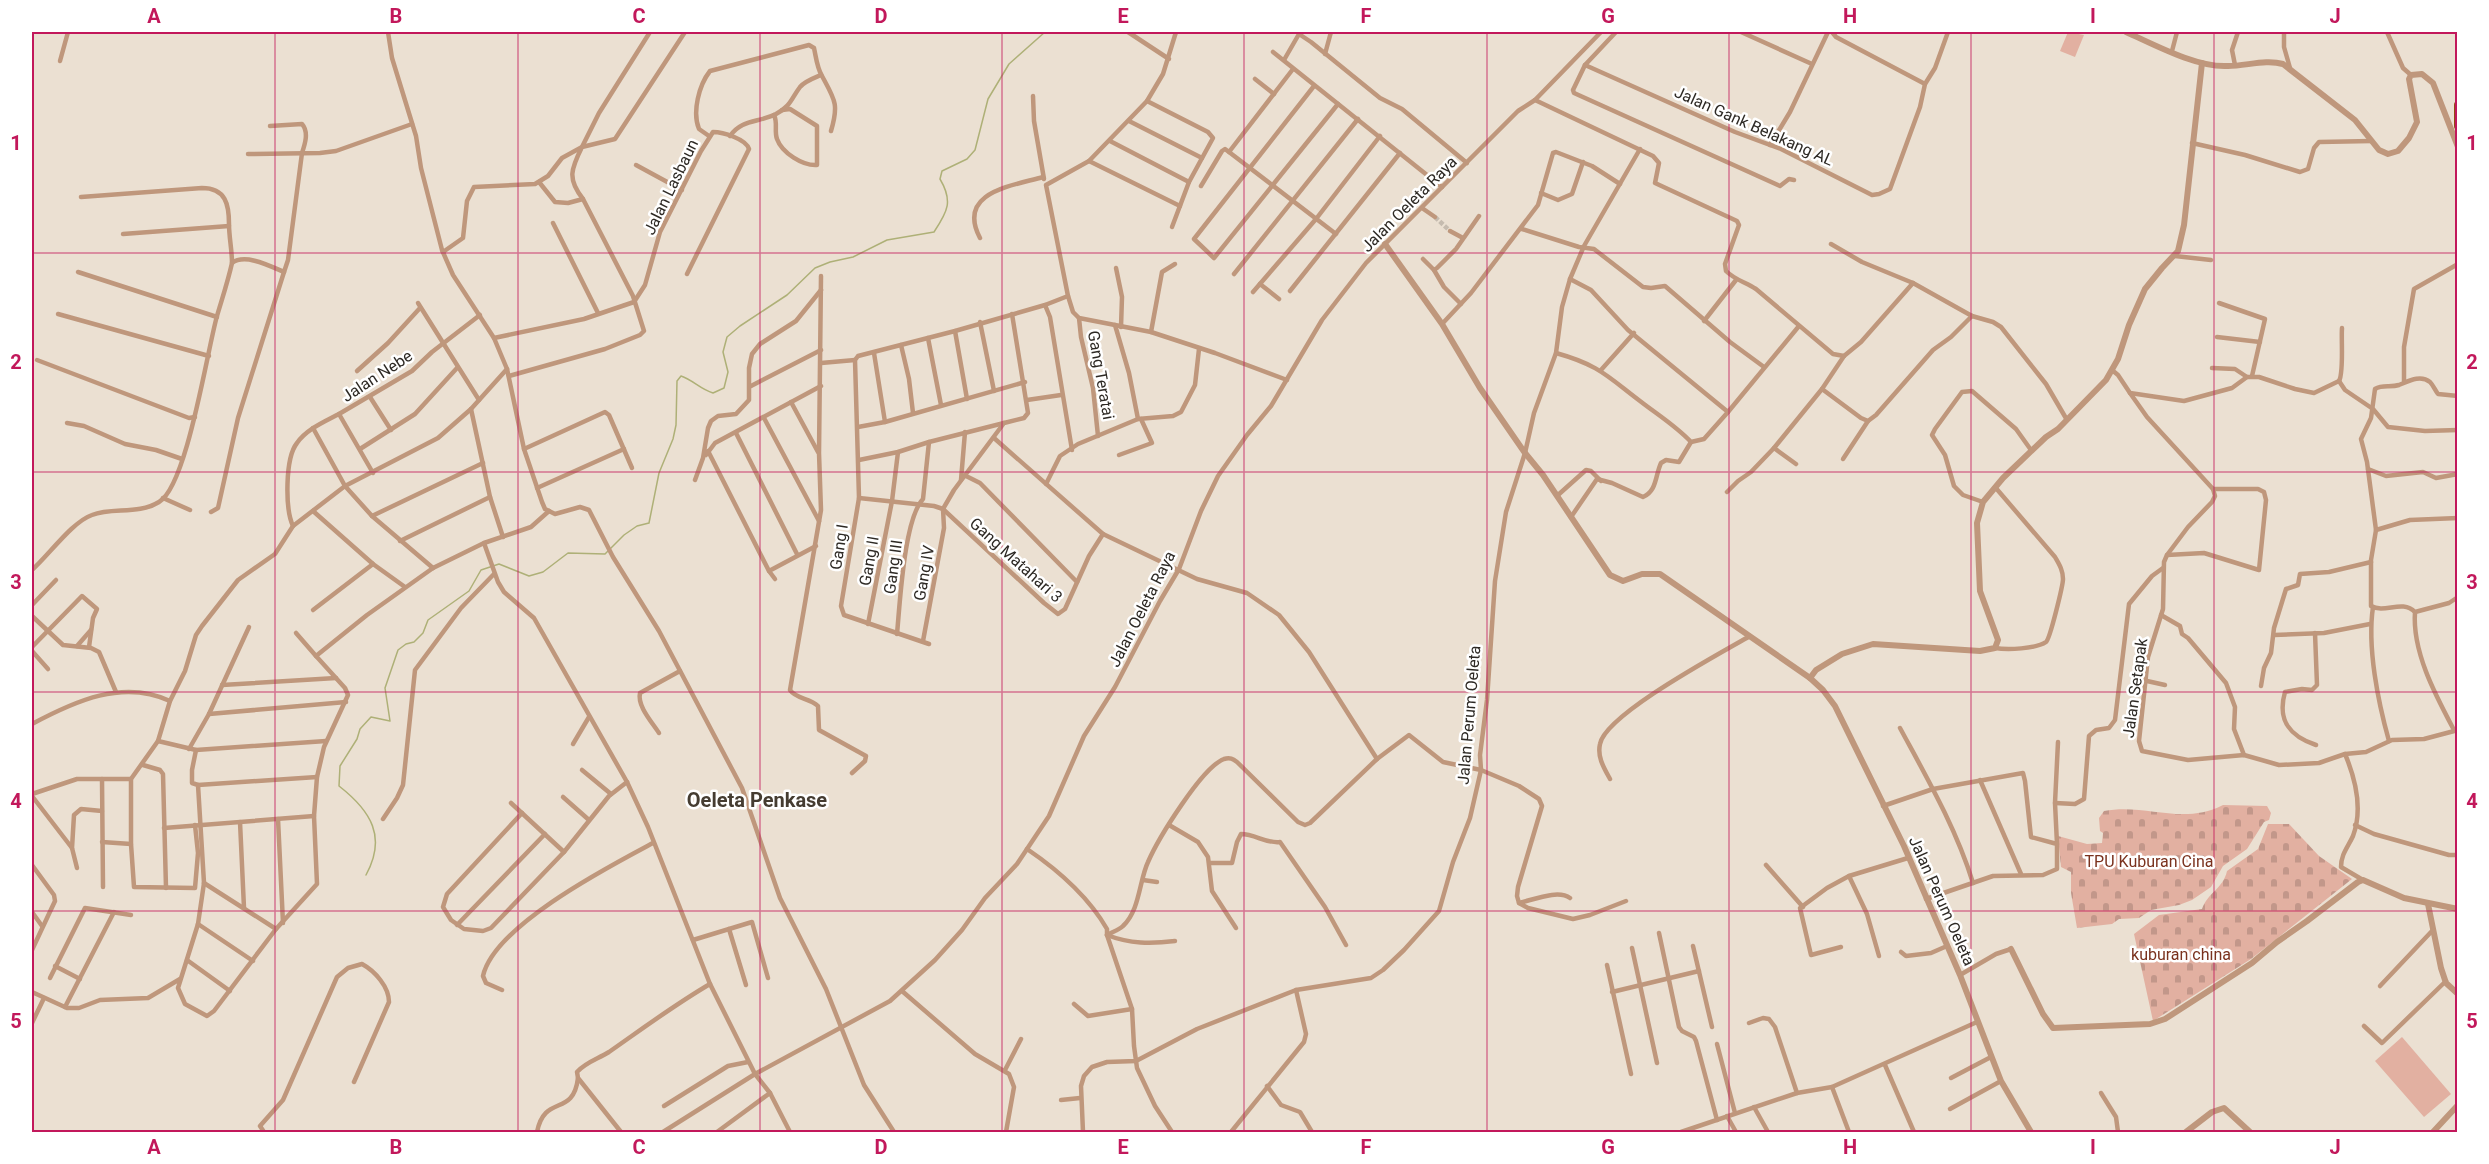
<svg xmlns="http://www.w3.org/2000/svg" width="2489" height="1164" font-family="Roboto,sans-serif">
  <defs>
    <pattern id="cemetery-stones" width="16" height="16" patternUnits="userSpaceOnUse" patternTransform="scale(1.5)"><rect width="16" height="16" fill="#e2b0a1"/><path d="M2 7V4a2 2 0 0 1 4 0v3zM10 15v-3a2 2 0 0 1 4 0v3z" fill="#c2978a"/></pattern>
  </defs>
  <rect width="100%" height="100%" fill="#ebe0d2"/>
  <g fill="url(#cemetery-stones)">
    <path d="M2223 805 2267 806 2271 813 2269 820 2264 822 2247 849 2223 866 2211 887 2192 900 2179 905 2151 910 2139 918 2119 919 2112 924 2077 928 2071 893V872L2061 867 2058 836 2087 844 2102 843 2103 833 2100 831 2099 818 2104 811C2146 803 2182 826 2223 805Z"/>
    <path d="M2268 824H2289L2319 856 2352 879 2251 959 2153 1021 2134 934 2159 915 2202 909C2208 892 2223 889 2227 871L2258 849Z"/>
  </g>
  <g fill="#e2b0a1">
    <path d="M2068 32 2084 35 2075 57 2060 51Z"/>
    <path d="M2402 1037 2451 1094 2424 1117 2375 1061Z"/>
  </g>
  <g fill="none" stroke-linecap="round" stroke-linejoin="round">
    <path stroke="#aeb077" stroke-width="1.5" d="M366 875C387 837 371 811 339 786L340 766 357 739 360 729 371 717 390 721 385 688 398 650 406 644 414 642 423 633 428 620 469 591 481 570 499 564 529 576 543 572 568 553 605 554 624 535 637 526 649 523 659 473 673 439 676 425 677 381 681 376C693 380 700 389 713 393L724 388 728 372 723 352 727 337 740 326 787 295 815 268 830 262 853 257 887 240 934 232C948 211 953 201 940 179L942 171 967 159 975 150 988 99 1009 64 1045 32"/>
    <path stroke="#c5bbaf" stroke-width="4.5" stroke-dasharray="4.5 2" stroke-linecap="butt" d="M1435 217 1450 231"/>
    <g stroke="#bf977c" stroke-width="4.5">
      <path d="M388 32 392 58 416 136 421 168 442 250 453 275 494 338 507 369 524 449 542 502 545 509 555 514 580 507 589 510 613 557 659 631 742 788 780 898 826 989 864 1085 894 1132"/>
      <path d="M1128 32 1169 59"/>
      <path d="M1176 32 1163 74 1147 101 1089 161 1046 185 1068 296 1073 312 1079 318 1151 332 1215 353 1287 380"/>
      <path d="M1616 32 1585 65 1573 90 1574 93 1780 186 1789 179 1794 180"/>
      <path d="M1741 32 1812 64"/>
      <path d="M1832 32 1836 37 1925 84"/>
      <path d="M2284 32V47L2290 68"/>
      <path d="M2387 32 2403 68 2411 75"/>
      <path d="M2172 51 2177 32"/>
      <path d="M1273 52 1442 187"/>
      <path d="M1325 54 1331 32"/>
      <path d="M1284 60 1299 34 1311 42 1380 98 1402 109 1467 163"/>
      <path d="M60 61 68 32"/>
      <path d="M1585 65 1735 132 1781 149 1872 195 1879 194 1890 189 1920 107 1925 84 1935 68 1948 32"/>
      <path d="M2235 65 2232 50 2238 32"/>
      <path d="M1255 79 1274 94"/>
      <path d="M1314 86 1194 239 1214 258 1338 104"/>
      <path d="M1033 96 1034 121 1044 179"/>
      <path d="M1535 100 1653 156 1659 163 1655 183 1737 221 1739 225 1725 264 1726 271C1735 280 1745 282 1756 289L1833 354 1844 356"/>
      <path d="M1147 101 1208 132 1213 138 1189 182 1172 227"/>
      <path d="M774 115C778 123 774 131 777 139 782 153 803 166 817 165V126L790 109 782 110"/>
      <path d="M1129 121 1202 158"/>
      <path d="M709 136 699 129C692 112 699 85 710 71L809 45 814 48C816 57 817 68 822 76 835 100 839 104 831 131"/>
      <path d="M730 136C742 119 758 123 776 114 791 106 791 99 800 87 805 81 814 78 821 75"/>
      <path d="M1110 141 1189 182"/>
      <path d="M2192 143 2245 155 2300 172 2308 169 2314 148 2319 142 2372 141"/>
      <path d="M1770 145 1790 112 1828 32"/>
      <path d="M1229 152 1336 234"/>
      <path d="M248 154 320 153 336 151 412 124"/>
      <path d="M1089 161 1180 206"/>
      <path d="M636 165 682 190"/>
      <path d="M539 182 555 202 568 203 583 199"/>
      <path d="M1201 186 1222 151 1225 149 1229 152 1293 69"/>
      <path d="M1541 193 1558 200 1572 194 1583 162"/>
      <path d="M81 197 202 188C226 188 229 205 229 224 229 237 232 250 232 263"/>
      <path d="M1422 208 1435 217"/>
      <path d="M553 223 598 313"/>
      <path d="M1522 229 1579 247 1594 249 1643 287 1651 288 1665 286 1730 342 1764 367"/>
      <path d="M1450 231 1463 238"/>
      <path d="M123 234 229 226"/>
      <path d="M980 238C956 192 1012 186 1043 177"/>
      <path d="M1831 244 1862 262 1913 283 1972 316 1993 322 2001 327 2046 384 2067 420"/>
      <path d="M443 252 463 238 467 201 474 187 535 184 548 176 562 158 582 147 599 113 650 32"/>
      <path d="M2175 256 2211 260"/>
      <path d="M1423 259 1434 270 1437 268 1456 249 1479 216"/>
      <path d="M1116 268 1122 297 1121 327"/>
      <path d="M1434 270 1444 287 1461 304"/>
      <path d="M78 272 217 317"/>
      <path d="M1234 274 1358 119"/>
      <path d="M821 276 819 453 821 510 790 690C796 699 810 698 818 706L819 730 866 756 865 761 852 773"/>
      <path d="M1570 279 1591 290 1628 330 1728 412 1799 326"/>
      <path d="M1260 284 1279 299"/>
      <path d="M1290 291 1400 153"/>
      <path d="M1253 292 1316 219 1380 136"/>
      <path d="M418 303 479 400"/>
      <path d="M2219 303 2265 319 2252 376"/>
      <path d="M1045 305 1050 317 1072 450"/>
      <path d="M58 314 209 356"/>
      <path d="M1079 318 1081 337 1093 388 1098 436"/>
      <path d="M1704 321 1736 280"/>
      <path d="M980 322 994 391"/>
      <path d="M1442 324 1471 293 1538 205 1553 153 1556 152 1592 166 1620 184"/>
      <path d="M1115 325 1129 373 1138 419"/>
      <path d="M955 331 967 399"/>
      <path d="M1151 332 1162 272 1175 264"/>
      <path d="M2217 337 2260 342"/>
      <path d="M494 338 584 319 634 302 645 285 660 232 701 151 713 132C723 132 746 139 749 149L687 274"/>
      <path d="M928 338 941 405"/>
      <path d="M901 345 909 379 913 413"/>
      <path d="M874 353 885 422"/>
      <path d="M1556 353C1599 365 1607 376 1640 401 1658 415 1676 426 1691 442L1704 439 1728 412"/>
      <path d="M37 360 189 418 195 417"/>
      <path d="M821 363 855 360"/>
      <path d="M2212 368 2235 369 2247 377"/>
      <path d="M1601 370 1634 333"/>
      <path d="M2112 370 2118 375 2130 393 2184 401 2232 388 2247 377H2259L2295 389 2314 393 2339 381"/>
      <path d="M357 371 388 343 420 308"/>
      <path d="M509 376 605 349 640 335 644 331 633 296 583 199C567 179 571 169 582 147L615 139 685 32"/>
      <path d="M2339 381 2345 390 2373 409 2388 427 2425 431 2458 430"/>
      <path d="M2339 381C2344 373 2341 339 2342 328"/>
      <path d="M2404 381V347L2414 289 2458 264"/>
      <path d="M751 386 821 350"/>
      <path d="M1822 389 1861 418 1868 421 1876 415 1933 350 1951 337 1972 316"/>
      <path d="M2130 393 2147 417 2213 489 2215 496 2212 502 2188 527 2167 555 2164 562 2163 609 2148 657 2139 741 2142 751 2188 760 2244 755 2279 765 2319 763 2345 754 2366 752 2392 740 2424 739 2458 730"/>
      <path d="M2458 396 2438 394C2435 390 2433 385 2430 382 2420 374 2407 382 2399 385 2390 388 2383 384 2375 389L2371 418 2361 439 2367 462 2376 530 2371 560V606C2385 614 2402 599 2415 612L2449 603 2458 597"/>
      <path d="M370 397 391 430"/>
      <path d="M1027 400 1061 395"/>
      <path d="M791 402 818 452"/>
      <path d="M471 409 490 497 503 537"/>
      <path d="M764 418 819 521"/>
      <path d="M67 423 84 426 125 444 156 450 182 459"/>
      <path d="M858 427 885 422 1025 382"/>
      <path d="M313 428 345 486 372 516 433 568"/>
      <path d="M736 433 797 554"/>
      <path d="M994 438 1103 534 1197 579 1247 593 1279 615 1309 652 1377 759"/>
      <path d="M1774 448 1822 389 1844 356 1861 342 1913 283"/>
      <path d="M360 449 415 414 457 368"/>
      <path d="M524 449 605 412 609 415 632 468"/>
      <path d="M708 451 769 571"/>
      <path d="M706 455 715 443 821 386"/>
      <path d="M1119 455 1152 443 1141 419"/>
      <path d="M1843 459 1868 421"/>
      <path d="M859 460 898 452 929 442 1004 423"/>
      <path d="M2368 469 2386 476 2423 472 2436 478 2458 474"/>
      <path d="M373 473 339 414 412 371 432 352 480 315"/>
      <path d="M966 476 980 483 1077 582"/>
      <path d="M695 480 703 458 708 428 711 421 718 416 736 414 749 400V368L752 354 760 344 796 321 821 290"/>
      <path d="M961 480 965 432"/>
      <path d="M1046 484 1060 456 1078 444 1138 419 1173 416 1181 412 1195 385 1199 349"/>
      <path d="M1995 487 2055 557C2059 564 2063 570 2063 579 2063 585 2050 639 2046 642 2036 649 2007 650 1995 648"/>
      <path d="M537 488 624 449"/>
      <path d="M1727 492 1738 481 1751 472 1774 448 1796 464"/>
      <path d="M1558 495 1586 470 1591 471 1601 481"/>
      <path d="M163 498 190 510"/>
      <path d="M859 498 934 506 943 509 1044 603 1058 614 1065 609 1089 556 1103 534"/>
      <path d="M1983 502 1963 495 1954 486 1945 455 1932 435 1935 429 1962 392 1972 391 2016 429 2031 450"/>
      <path d="M943 509 954 490 1004 423 1024 418 1028 413 1012 314"/>
      <path d="M313 511 373 564 405 587"/>
      <path d="M211 512 218 508 238 418 284 272"/>
      <path d="M372 516 483 463"/>
      <path d="M1571 517 1597 479 1612 483 1643 497C1657 491 1655 476 1661 463L1666 460 1679 462 1691 442"/>
      <path d="M293 526C285 509 285 458 297 443 307 429 324 422 339 414"/>
      <path d="M2376 530 2410 520 2458 518"/>
      <path d="M400 541 490 497"/>
      <path d="M484 543 498 582 504 592 534 618 627 782 648 827 710 984 755 1074 663 1132"/>
      <path d="M2167 555 2204 553 2259 570 2266 500 2264 492 2258 489H2213"/>
      <path d="M32 570C49 555 72 522 92 515 113 507 138 515 159 502 187 486 207 351 217 316 222 299 228 281 232 263 245 253 270 266 284 272L288 260 302 153C305 144 309 132 302 124L270 126"/>
      <path d="M775 579 769 571 816 546"/>
      <path d="M32 605 56 580"/>
      <path d="M2373 607C2367 647 2378 702 2389 741"/>
      <path d="M313 610 373 564"/>
      <path d="M2415 612C2412 652 2436 696 2454 730"/>
      <path d="M2161 615 2180 626 2182 634 2188 638 2226 683 2235 707 2234 729 2244 755"/>
      <path d="M32 616 63 645 91 648 99 652 116 692"/>
      <path d="M868 624 892 501 898 452"/>
      <path d="M296 633 316 656"/>
      <path d="M2315 633 2317 685 2312 690 2302 689 2285 692C2277 720 2289 736 2316 745"/>
      <path d="M897 634C900 603 904 519 923 499L929 442"/>
      <path d="M2274 635 2324 633 2370 624"/>
      <path d="M923 641 944 528 943 509"/>
      <path d="M929 644 844 615 841 606 859 498 855 360 858 356 955 331 1045 305 1068 296"/>
      <path d="M77 646 91 630"/>
      <path d="M32 647 82 596 97 609 93 618 89 647"/>
      <path d="M32 651 48 669"/>
      <path d="M2147 681 2165 685"/>
      <path d="M222 685 336 678"/>
      <path d="M2261 686 2264 668 2271 653 2274 628 2286 589 2298 585 2300 574 2329 572 2371 562"/>
      <path d="M209 714 346 702"/>
      <path d="M32 724C75 701 123 679 170 701"/>
      <path d="M1900 728C1927 778 1956 828 1973 883"/>
      <path d="M659 733C652 722 637 706 640 693L680 671"/>
      <path d="M158 741 196 750 326 741"/>
      <path d="M573 744 589 717"/>
      <path d="M189 749 209 714 249 627"/>
      <path d="M196 750 192 770V783L198 785 204 883 198 924 178 988 185 1004 207 1016 214 1011 276 929 317 884 314 816 317 777 324 747 348 695 345 688 316 656 367 615 433 568 484 543 531 527 549 511"/>
      <path d="M2345 754C2356 780 2363 809 2353 836 2348 847 2341 854 2341 867L2363 880"/>
      <path d="M143 765 160 770 163 774 166 888"/>
      <path d="M582 770 611 794"/>
      <path d="M102 779 103 887"/>
      <path d="M1610 779C1604 768 1597 757 1600 744 1606 714 1721 653 1750 636"/>
      <path d="M1980 780 2021 874"/>
      <path d="M198 785 317 777"/>
      <path d="M32 794 77 779H131"/>
      <path d="M32 796 72 848"/>
      <path d="M563 797 589 820"/>
      <path d="M511 803 564 852"/>
      <path d="M2055 803 2075 804 2084 799 2089 736 2096 730 2109 728 2115 720 2129 604 2152 576 2163 568"/>
      <path d="M1883 806 1933 789 2023 773 2025 781 2031 837 2057 844V869L2043 875 1993 876 1926 899"/>
      <path d="M522 813 447 894 443 907 451 920 464 929 483 931 491 928 564 852 609 796 627 782"/>
      <path d="M278 819 283 923"/>
      <path d="M383 819 397 798 403 785 415 670 461 608 494 574"/>
      <path d="M240 822 244 908"/>
      <path d="M195 825 198 853 195 888 134 887 131 844V779L158 741 170 701 185 671 196 635 202 626 238 580 275 554 293 526 345 486 438 438 471 409 507 369"/>
      <path d="M1169 825 1198 842 1208 857 1212 891 1236 928"/>
      <path d="M2355 825 2374 834 2449 855H2458"/>
      <path d="M164 828 314 816"/>
      <path d="M102 842 131 844"/>
      <path d="M2057 844 2055 803 2058 742"/>
      <path d="M1027 849C1058 870 1088 896 1107 929V935L1132 1009 1134 1046 1137 1068 1155 1106 1172 1132"/>
      <path d="M1210 863H1232L1237 842 1241 834C1255 834 1267 844 1280 842L1325 907 1346 945"/>
      <path d="M32 865 54 895 55 901 32 950"/>
      <path d="M1766 865 1803 907"/>
      <path d="M77 868 72 848 74 815 81 809 102 811"/>
      <path d="M1143 880 1157 882"/>
      <path d="M204 883 276 929"/>
      <path d="M1570 898C1558 889 1533 900 1519 903L1528 908 1573 919 1590 915 1626 901"/>
      <path d="M32 912 42 926"/>
      <path d="M198 924 253 961"/>
      <path d="M457 925 545 834"/>
      <path d="M729 929 746 985"/>
      <path d="M1659 933 1679 1027 1682 1031 1694 1037 1696 1041 1717 1120"/>
      <path d="M1107 935C1112 932 1119 930 1123 926 1140 910 1139 881 1148 862 1158 839 1202 767 1224 759 1230 757 1233 759 1237 762L1298 822 1305 825 1310 823 1377 759 1409 735 1443 762 1481 770 1519 786 1539 799 1542 806 1518 887 1517 896 1519 903"/>
      <path d="M1107 935C1130 944 1151 944 1175 941"/>
      <path d="M693 940 752 922 768 978"/>
      <path d="M1693 946 1712 1027"/>
      <path d="M1841 947 1811 955 1800 908 1827 888 1849 876"/>
      <path d="M1632 948 1657 1063"/>
      <path d="M1901 952 1906 956 1931 953 1947 946"/>
      <path d="M1879 956 1867 914 1849 876 1908 858"/>
      <path d="M187 960 230 991"/>
      <path d="M1607 965 1631 1074"/>
      <path d="M55 966 80 979"/>
      <path d="M1960 975 1996 954 2011 949"/>
      <path d="M50 978 85 908 131 915"/>
      <path d="M2380 986 2432 931"/>
      <path d="M502 990 486 983 483 976C494 926 608 867 653 843"/>
      <path d="M902 991 975 1054 1009 1074 1014 1087 1006 1132"/>
      <path d="M32 992 67 1008H79L100 1000 148 998 180 979"/>
      <path d="M1612 992 1699 971"/>
      <path d="M1074 1004 1088 1016 1132 1009"/>
      <path d="M65 1007 114 912"/>
      <path d="M32 1023 44 998"/>
      <path d="M1749 1023 1763 1018 1769 1019 1775 1027 1797 1093"/>
      <path d="M2364 1026 2382 1043 2446 981"/>
      <path d="M1717 1044 1735 1113"/>
      <path d="M1885 1065 1914 1132"/>
      <path d="M1005 1070 1021 1039"/>
      <path d="M1951 1078 1991 1057"/>
      <path d="M1267 1086 1281 1105 1300 1112 1312 1132"/>
      <path d="M1832 1087 1849 1132"/>
      <path d="M2101 1093 2116 1117 2118 1132"/>
      <path d="M1061 1100 1080 1098"/>
      <path d="M664 1106 728 1066 748 1062"/>
      <path d="M1754 1107 1768 1132"/>
      <path d="M1950 1109 2001 1081"/>
      <path d="M1727 1116 1736 1132"/>
      <path d="M264 1132 260 1126 283 1100 337 977 348 968 362 964C375 971 389 987 389 1002L354 1082"/>
      <path d="M537 1132C545 1093 573 1118 578 1078"/>
      <path d="M621 1132 578 1078 577 1072C586 1062 598 1059 609 1052 642 1029 674 1005 710 984"/>
      <path d="M717 1132 770 1093"/>
      <path d="M790 1132 770 1093 755 1074 890 1001 935 960 962 930 985 898 1017 864 1049 816 1084 736 1115 687 1160 601 1179 569 1201 511 1218 476 1247 435 1271 406 1322 320 1366 263 1518 111 1535 100 1601 32"/>
      <path d="M1083 1132 1081 1086 1084 1076 1092 1067 1107 1062 1136 1061 1197 1029 1296 990 1371 978 1383 970 1404 950 1439 911 1453 862 1470 818 1481 770 1480 755 1487 700 1495 581 1506 512 1525 453 1534 413 1556 353 1562 307 1570 279 1584 246 1640 149"/>
      <path d="M1231 1132 1304 1042 1306 1034 1296 990"/>
      <path d="M1681 1132 1797 1093 1832 1087 1977 1022"/>
    </g>
    <g stroke="#bf977c" stroke-width="6">
      <path d="M2126 32C2153 44 2197 68 2228 66 2246 66 2266 59 2283 64L2355 120 2379 150 2388 154 2398 151 2409 138 2417 122 2409 79 2411 75 2422 74 2433 83 2458 147"/>
      <path d="M1385 244 1442 324 1480 388 1525 453 1543 475 1610 575 1623 581 1642 574H1660L1810 678 1823 690 1835 706 1904 846 1960 975 2001 1081 2031 1132"/>
      <path d="M1810 678 1816 670 1842 654 1873 644 1980 651 1995 648 1998 640 1980 591 1977 523 1983 502 2003 478 2046 437 2058 429 2106 380 2118 359 2129 325 2145 289 2162 268 2178 251 2184 225 2202 63"/>
      <path d="M2428 904 2441 968 2446 983 2458 994"/>
      <path d="M2011 949 2043 1014 2053 1028 2150 1024 2165 1019 2252 963 2277 942 2307 921 2358 882 2363 880 2404 898 2458 909"/>
      <path d="M2186 1132 2212 1112 2224 1108 2250 1132"/>
      <path d="M2433 1132 2458 1105"/>
    </g>
    <path stroke="#904c12" stroke-width="8" d="M2458 105V126"/>
  </g>
  <path fill="none" stroke="#c2185b" stroke-width="1.5" stroke-opacity="0.55" d="M275 32V1132M518 32V1132M760 32V1132M1002 32V1132M1244 32V1132M1487 32V1132M1729 32V1132M1971 32V1132M2214 32V1132M32 253H2458M32 472H2458M32 692H2458M32 911H2458"/>
  <g text-anchor="middle" dominant-baseline="central" stroke-width="5" stroke-linejoin="round" paint-order="stroke">
    <g font-size="16" fill="#2d2924" stroke="#fff">
      <text transform="translate(1754 126) rotate(24)">Jalan Gank Belakang AL</text>
      <text transform="translate(671 187) rotate(-64)">Jalan Lasbaun</text>
      <text transform="translate(1409 204) rotate(-45)">Jalan Oeleta Raya</text>
      <text transform="translate(1101 375) rotate(80)">Gang Teratai</text>
      <text transform="translate(377 376) rotate(-33)">Jalan Nebe</text>
      <text transform="translate(839 547) rotate(-81)">Gang I</text>
      <text transform="translate(1016 560) rotate(42)">Gang Matahari 3</text>
      <text transform="translate(869 561) rotate(-80)">Gang II</text>
      <text transform="translate(893 567) rotate(-82)">Gang III</text>
      <text transform="translate(924 573) rotate(-80)">Gang IV</text>
      <text transform="translate(1142 609) rotate(-63)">Jalan Oeleta Raya</text>
      <text transform="translate(2135 688) rotate(-82)">Jalan Setapak</text>
      <text transform="translate(1469 715) rotate(-85)">Jalan Perum Oeleta</text>
      <text transform="translate(1942 901) rotate(66)">Jalan Perum Oeleta</text>
    </g>
    <g font-size="16" fill="#7a321e" stroke="#fff">
      <text x="2149" y="861">TPU Kuburan Cina</text>
      <text x="2181" y="954">kuburan china</text>
    </g>
    <g font-size="20" font-weight="bold" fill="#453c31" stroke="#fff">
      <text x="757" y="800">Oeleta Penkase</text>
    </g>
  </g>
  <rect width="2489" height="1164" fill="none" stroke="#ffffff" stroke-width="66"/>
  <rect x="33" y="33" width="2423" height="1098" fill="none" stroke="#c2185b" stroke-width="2"/>
  <g font-size="20" text-anchor="middle" font-weight="bold" fill="#c2185b">
    <text x="154" y="23">A</text>
    <text x="396" y="23">B</text>
    <text x="639" y="23">C</text>
    <text x="881" y="23">D</text>
    <text x="1123" y="23">E</text>
    <text x="1366" y="23">F</text>
    <text x="1608" y="23">G</text>
    <text x="1850" y="23">H</text>
    <text x="2093" y="23">I</text>
    <text x="2335" y="23">J</text>
    <text x="16" y="150">1</text>
    <text x="2472" y="150">1</text>
    <text x="16" y="369">2</text>
    <text x="2472" y="369">2</text>
    <text x="16" y="589">3</text>
    <text x="2472" y="589">3</text>
    <text x="16" y="808">4</text>
    <text x="2472" y="808">4</text>
    <text x="16" y="1028">5</text>
    <text x="2472" y="1028">5</text>
    <text x="154" y="1154">A</text>
    <text x="396" y="1154">B</text>
    <text x="639" y="1154">C</text>
    <text x="881" y="1154">D</text>
    <text x="1123" y="1154">E</text>
    <text x="1366" y="1154">F</text>
    <text x="1608" y="1154">G</text>
    <text x="1850" y="1154">H</text>
    <text x="2093" y="1154">I</text>
    <text x="2335" y="1154">J</text>
  </g>
</svg>
